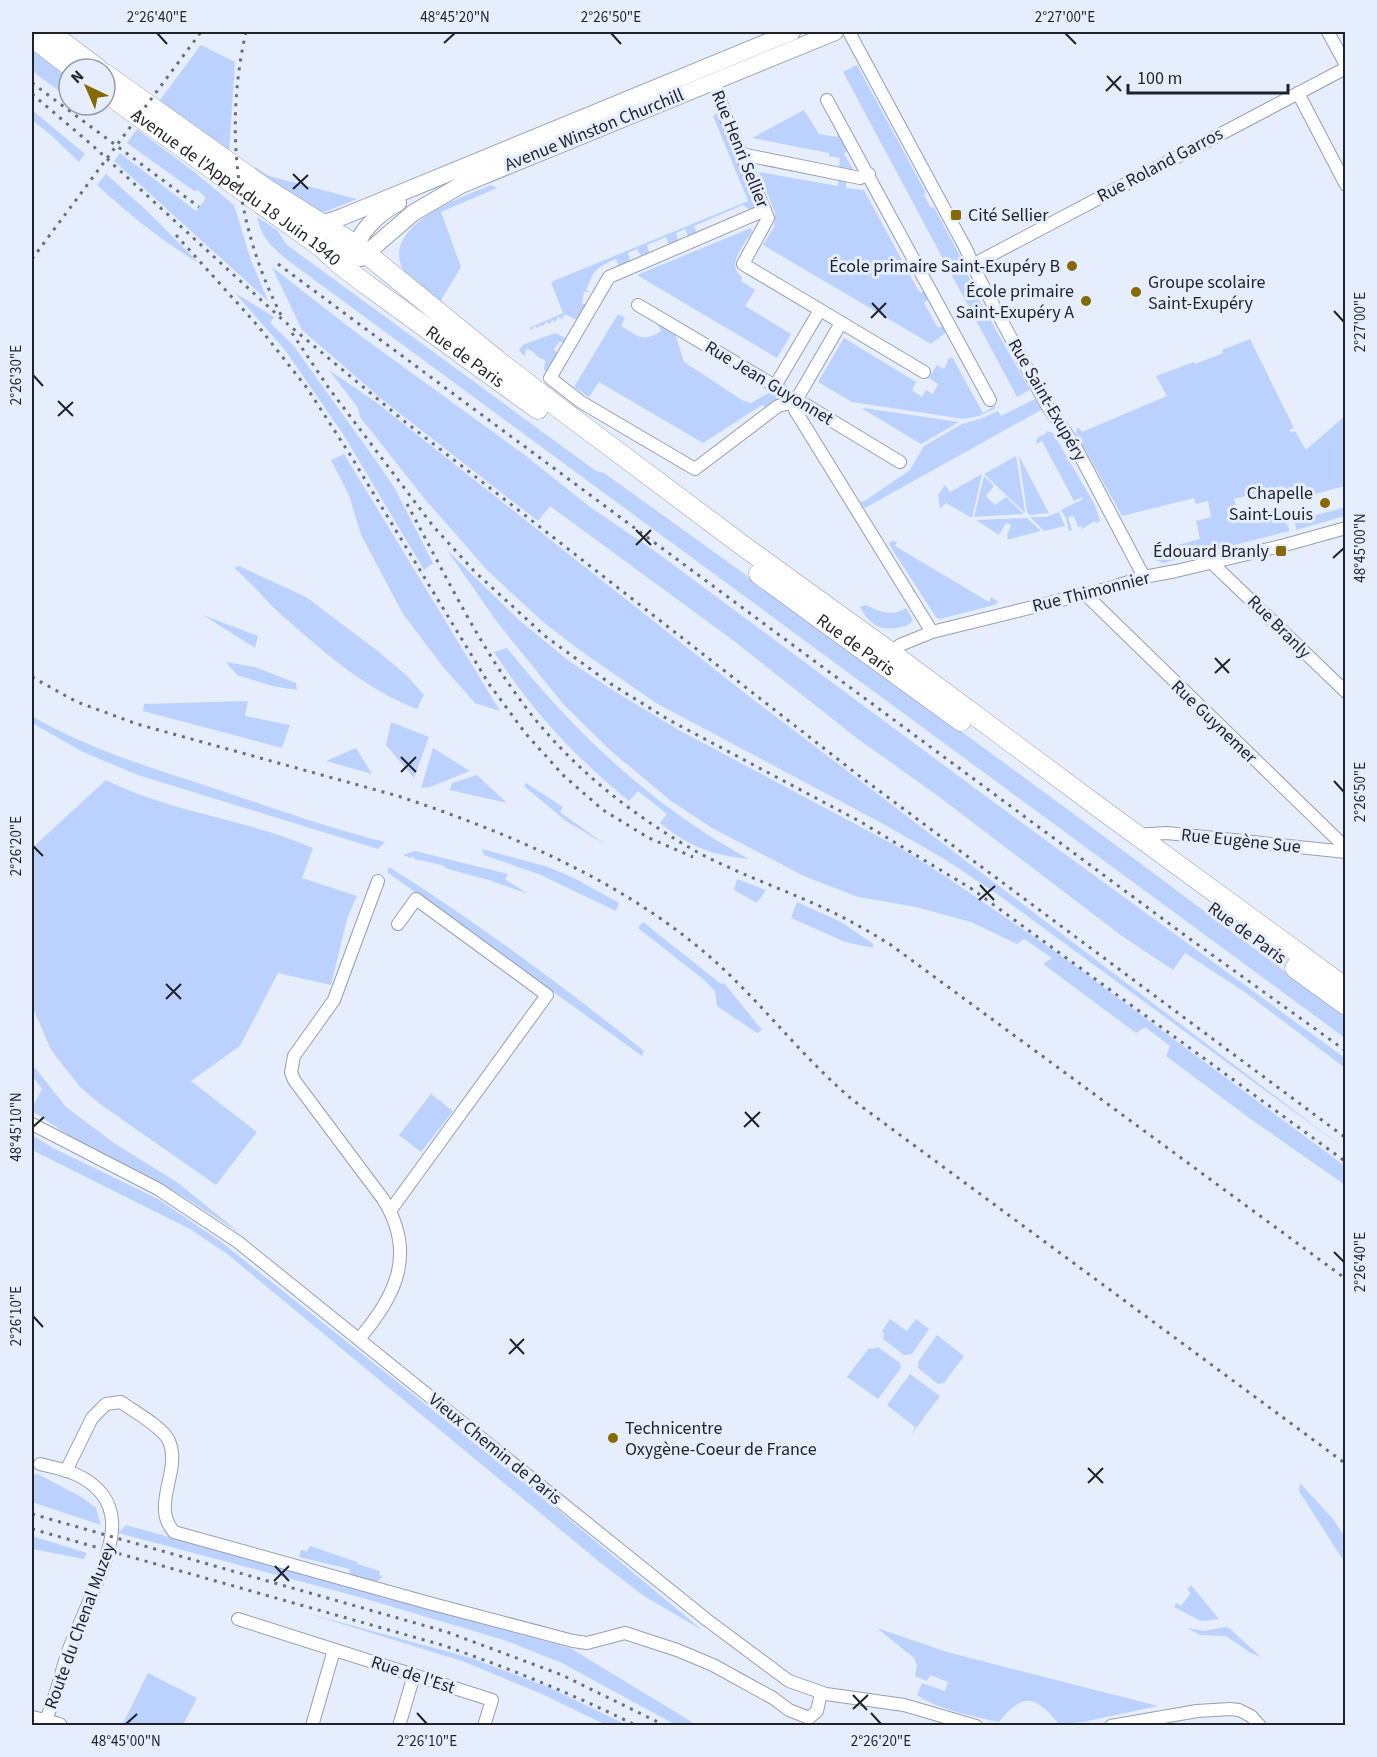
<svg xmlns="http://www.w3.org/2000/svg" width="1377" height="1757" font-family="'Source Sans 3',sans-serif">
  <rect width="100%" height="100%" fill="#e6eefd"/>
  <g fill="#bbd1fe">
    <path d="M201 45 235 62 229 153 157 104Z"/>
    <path d="M32 50 69 77V98L32 71Z"/>
    <path d="M857 65 926 193 924 195 931 208 934 207 962 260 975 293 1030 390 1017 397 843 72Z"/>
    <path d="M32 110 85 154 79 162 52 136 32 120Z"/>
    <path d="M804 110 819 134 837 137 838 129 850 147 844 154 854 171 839 170 840 158 829 156V153L752 138Z"/>
    <path d="M717 113 756 209 751 211 743 205 694 226 697 233 688 236 685 229 676 233 678 241 669 245 666 237 647 245 649 253 641 256 637 249 628 253 630 261 619 267 616 259C594 269 595 269 586 290L590 292H584L582 303 590 306 578 321 565 314 562 319 558 317 555 322 552 320 550 324 546 322 543 326 540 325 538 328 534 326 532 330 529 328 563 313 551 282 748 201 713 116Z"/>
    <path d="M137 129 193 171 234 205 251 260 268 301 114 161 120 153 196 211 206 198 198 190 194 191 127 143Z"/>
    <path d="M255 167 269 176 357 199 327 211 319 212 255 174Z"/>
    <path d="M759 172 838 186 839 179 846 180V188L864 190 918 290 921 293 924 291 929 293 931 297 924 303 938 328 945 324V333L931 344 763 245 774 227 775 213Z"/>
    <path d="M106 174 146 210 199 263C161 241 129 214 97 185Z"/>
    <path d="M491 185 497 188 441 212 461 267 440 302C430 294 415 286 407 276 373 229 459 198 491 185Z"/>
    <path d="M257 217 277 230 287 245 596 471 604 473C853 651 1101 832 1345 1017V1038L286 259C270 245 262 238 257 217Z"/>
    <path d="M751 228 752 232C744 245 725 265 742 277L741 281 755 290 745 306 791 334 777 358 637 275Z"/>
    <path d="M272 267 354 331 526 456 590 507 652 549 999 806 1345 1058V1068L1246 993 1185 953 1173 970 1122 936 938 796 858 739 734 641 550 506 538 521 385 402 302 330Z"/>
    <path d="M235 293 274 317 270 323 293 345 374 458 394 487 433 563 424 570 343 434 285 350Z"/>
    <path d="M618 314 625 318 621 326C638 336 643 343 661 331L658 325 662 323 674 330 684 362 742 400 751 403 772 391 778 400 767 409 762 405 703 443 599 382 589 397 574 387Z"/>
    <path d="M555 333 568 339V342H559L554 349 559 356 548 372 544 370 545 360C536 358 535 350 526 349L525 356 519 351 522 345Z"/>
    <path d="M844 338 916 382 912 390 922 397 926 390 933 394 938 384 929 378 937 365 944 369 948 361 947 360 952 357 983 413 995 406 996 408 979 416 964 419 852 402 818 382Z"/>
    <path d="M1250 339 1294 428 1290 430 1291 433 1295 431 1306 450 1345 416V486L1307 496 1305 493 1287 498 1283 486 1234 499 1238 512 1245 510 1248 517 1279 509 1281 519 1284 518 1290 531 1163 563 1153 559 1151 552 1200 539 1196 521 1211 517 1208 501 1196 504 1194 498 1122 516 1076 433 1077 428 1078 427 1082 432 1167 396 1156 376 1194 362 1195 364 1223 353 1222 350Z"/>
    <path d="M329 370 377 403 746 694 1345 1149 1000 896 946 860 887 826 656 703 581 651 543 622 487 570 424 498 360 417 358 408Z"/>
    <path d="M1035 399 1041 410 865 508 860 502 866 500 910 470 924 446 962 424 983 418 998 411 1001 416Z"/>
    <path d="M864 408 959 422 921 444 863 409Z"/>
    <path d="M1046 431 1053 433 1095 505 1100 521 1096 523 1095 521 1082 529 1081 526 1078 527 1074 516 1068 517 1072 530 1069 531 1066 518 1061 510 1083 499 1082 497 1074 501 1042 441 1036 444 1037 438 1047 433Z"/>
    <path d="M344 454 500 711 475 703 444 668 403 614 361 535 349 495 331 460Z"/>
    <path d="M1016 456 1025 512H1024L984 474Z"/>
    <path d="M1019 456 1049 513 1029 515 1027 512Z"/>
    <path d="M982 474 972 518 946 503 940 509 938 495 945 485 950 492Z"/>
    <path d="M984 476 994 486 986 496 995 505 1006 497 1024 514 974 517Z"/>
    <path d="M1345 507V516L1296 530 1295 520 1308 515 1309 517Z"/>
    <path d="M1059 512 1065 526 1044 531 1030 517H1046Z"/>
    <path d="M1027 518 1041 531 1010 539H1007L1008 536 1007 535 1011 525 1006 523 999 535 976 520Z"/>
    <path d="M891 541 897 542 895 546 989 602 991 597 999 602 994 605 940 619 936 617 890 546 889 543Z"/>
    <path d="M447 550 519 620 569 661 611 689 677 729 902 849 945 876 1059 954 1345 1166V1185L1252 1120 1166 1056 1170 1046 1145 1027 1136 1033 1043 964 1052 958 1024 939 1017 944 971 922 916 907 858 897 804 876 712 828 671 801 611 751 564 705 497 622Z"/>
    <path d="M239 566 306 597 379 652 406 675 424 695 417 709C364 689 319 648 277 611 262 597 250 581 234 568Z"/>
    <path d="M866 605C880 612 893 617 906 608L913 620C909 625 907 626 901 627 881 632 869 625 860 607Z"/>
    <path d="M203 615 258 636 255 648Z"/>
    <path d="M507 648C575 733 653 807 749 859 711 855 690 847 660 823L667 814 638 791 629 801C574 756 533 712 494 652Z"/>
    <path d="M226 662 255 667 296 683 297 690 272 686 237 675Z"/>
    <path d="M248 701 245 716 290 725 282 748 143 711 144 704Z"/>
    <path d="M32 716C88 749 149 767 210 787 268 806 325 827 385 842L378 849 138 775 83 752 32 723Z"/>
    <path d="M391 722 429 737 414 778 386 745Z"/>
    <path d="M356 748 372 774 326 761Z"/>
    <path d="M433 748 470 771 430 787 421 788Z"/>
    <path d="M477 775 507 803 450 790 452 783Z"/>
    <path d="M106 780C172 813 247 819 313 848L302 878 357 896 347 919 331 985 278 973 240 1046 191 1081 257 1132 216 1185 100 1104 80 1087 51 1050 32 1006V848Z"/>
    <path d="M526 783 563 807 560 812 606 845 566 821 524 786Z"/>
    <path d="M482 849 548 867 574 878 619 903 616 911 541 875 484 855Z"/>
    <path d="M415 851 508 874 505 879 528 894 489 880 448 869 442 865 414 859 413 856 411 858 403 855Z"/>
    <path d="M389 867C477 922 563 986 644 1051L642 1056 387 872Z"/>
    <path d="M737 879 766 890 757 903 734 890Z"/>
    <path d="M797 902 841 922 873 944V948L845 942 791 918Z"/>
    <path d="M643 922 721 984 724 983 762 1030 757 1033 717 1006 715 991 703 979 638 928Z"/>
    <path d="M32 1064 66 1107 114 1143 178 1183 240 1233 181 1195 76 1140 32 1111V1108L42 1089 32 1076Z"/>
    <path d="M431 1094 453 1111 421 1152 399 1135Z"/>
    <path d="M32 1135 53 1148 158 1199 220 1241 552 1505 702 1630 644 1596 597 1560 226 1253 190 1229 32 1150Z"/>
    <path d="M890 1319 907 1331 916 1319 929 1329 912 1354 904 1355 883 1339 884 1334 882 1331Z"/>
    <path d="M937 1335 964 1356 944 1383 938 1384 918 1368V1362Z"/>
    <path d="M878 1347 900 1363 901 1368 878 1399 847 1377 869 1348 873 1349Z"/>
    <path d="M910 1374 940 1396 911 1435 915 1427 887 1405Z"/>
    <path d="M38 1474 83 1498 96 1508 101 1525 32 1502V1475Z"/>
    <path d="M1300 1483 1333 1519 1345 1537V1563L1299 1491Z"/>
    <path d="M126 1525 570 1648 697 1725H676L562 1663 504 1640 363 1598 118 1533Z"/>
    <path d="M32 1536 87 1553 84 1559 32 1549Z"/>
    <path d="M310 1546 357 1562V1564L380 1571 379 1575 383 1576 376 1583 349 1575 350 1569 299 1557 301 1550 307 1551Z"/>
    <path d="M1191 1585 1219 1619 1201 1621 1174 1607 1177 1603 1181 1606 1191 1593 1187 1590Z"/>
    <path d="M303 1612 471 1658 548 1687 627 1725H606L542 1694 462 1661Z"/>
    <path d="M1226 1627 1229 1628 1261 1657 1251 1653 1226 1636 1200 1635 1187 1628 1204 1631Z"/>
    <path d="M877 1628 947 1652 1158 1706 1083 1722 1059 1724C1035 1696 1024 1691 999 1722 976 1717 936 1709 917 1695L922 1683 945 1691 948 1682 930 1675 927 1681 915 1676 917 1666 914 1658Z"/>
    <path d="M148 1673 197 1698 183 1725H122Z"/>
  </g>
  <g fill="none" stroke-linecap="round" stroke-linejoin="round">
    <defs>
      <g id="street">
        <path d="M849 32 966 249 980 280 1046 404 1075 446 1144 577"/>
        <path d="M1328 32 1346 65"/>
        <path d="M714 81 726 118 768 218 743 264 924 372"/>
        <path d="M1298 93 1346 185"/>
        <path d="M827 100 990 400"/>
        <path d="M741 154 860 178 869 174"/>
        <path d="M765 210 609 277 550 378 581 402 695 469 778 406 795 402"/>
        <path d="M974 264 1346 68"/>
        <path d="M638 305 775 386 795 402 806 405 900 462"/>
        <path d="M841 323 795 402V410L932 632"/>
        <path d="M775 386 820 310"/>
        <path d="M1212 563 1346 692"/>
        <path d="M1085 594 1346 848"/>
        <path d="M887 656 900 645 932 632 1110 588 1144 577 1176 571 1285 545 1346 528"/>
        <path d="M1135 835 1167 833 1346 852"/>
        <path d="M32 1124 158 1189 238 1242 707 1620 789 1681 826 1694 904 1705 976 1726"/>
        <path d="M390 1211 547 995 416 899 398 924"/>
        <path d="M359 1339C396 1296 417 1253 383 1199L294 1080 291 1072 294 1056 334 1000 378 881"/>
        <path d="M40 1464C51 1467 64 1469 75 1474 128 1498 114 1542 96 1584 89 1602 81 1621 73 1639 61 1666 58 1695 45 1721"/>
        <path d="M66 1471 92 1418 106 1404 121 1402C133 1411 163 1427 169 1441 182 1471 150 1505 174 1532L429 1603 573 1641 587 1643 625 1633 677 1650 713 1665 773 1698 789 1710 809 1718 817 1711 821 1693"/>
        <path d="M238 1619 492 1700 484 1726"/>
        <path d="M312 1726 334 1650"/>
        <path d="M399 1726 414 1675"/>
        <path d="M1111 1726 1197 1711 1230 1709 1239 1710 1251 1716 1260 1726"/>
      </g>
      <g id="secondary">
        <path d="M316 221 328 222 342 217 792 32"/>
        <path d="M327 248 349 258H361L413 213 461 185 835 32"/>
        <path d="M356 257C353 235 380 212 398 203"/>
        <path d="M32 1719 59 1726"/>
      </g>
      <g id="primary">
        <path d="M49 32 98 69"/>
        <path d="M32 37 74 69"/>
        <path d="M105 74 266 189 357 246 498 361 555 405 746 548 890 652 1093 803 1346 988"/>
        <path id="s1" d="M105 92 320 246 342 266 367 285 538 409"/>
        <path id="s2" d="M759 574 961 721"/>
        <path d="M1295 968 1346 1005"/>
      </g>
    </defs>
    <use href="#street" stroke="#969fb0" stroke-width="14"/>
    <use href="#secondary" stroke="#969fb0" stroke-width="18"/>
    <use href="#primary" stroke="#969fb0" stroke-width="21"/>
    <use href="#street" stroke="#fff" stroke-width="12"/>
    <use href="#secondary" stroke="#fff" stroke-width="16"/>
    <use href="#primary" stroke="#fff" stroke-width="20"/>
    <g stroke="#696e78" stroke-width="3" stroke-dasharray="3 6" stroke-linecap="butt">
      <path d="M246 32C224 128 236 227 281 315"/>
      <path d="M32 83 199 207"/>
      <path d="M32 94 92 145 284 321 404 421 862 778 1346 1138"/>
      <path d="M176 235 258 326 307 388 349 453 489 684 526 734 564 776 603 810 649 838 693 857"/>
      <path d="M32 259 201 32"/>
      <path d="M278 264 1190 939 1346 1051"/>
      <path d="M292 333 328 387 433 526 475 572 545 636 611 684 669 720 861 822 972 889 1346 1162"/>
      <path d="M407 504C443 570 476 640 521 701 567 764 631 815 699 853 737 873 777 887 815 904 842 916 867 930 891 945L1346 1279"/>
      <path d="M32 677 77 702 137 724 398 796C512 834 629 883 719 965 766 1008 805 1060 854 1101L1346 1464"/>
      <path d="M32 1514 447 1632 562 1675 666 1726"/>
      <path d="M32 1529 442 1645C509 1668 573 1694 637 1726"/>
    </g>
  </g>
  <path fill="none" stroke="#1f2229" stroke-width="2" d="M157 33 167 44M611 33 621 44M1065 33 1076 44M444 43 455 33M1107 76 1121 91M1106 91 1121 76M293 174 308 189M293 189 308 175M872 303 886 318M1334 311 1344 322M871 318 886 303M33 375 43 386M58 401 73 416M58 416 73 402M636 530 651 545M636 545 651 530M1333 558 1344 548M1215 658 1229 673M1215 673 1230 659M401 757 416 772M401 772 416 757M1334 781 1344 792M33 846 43 856M980 885 994 900M979 900 995 886M166 984 181 999M166 999 181 984M745 1112 759 1127M33 1127 44 1117M744 1127 760 1112M1334 1252 1344 1262M33 1316 43 1327M510 1339 524 1354M509 1354 524 1339M1088 1468 1103 1483M1088 1483 1103 1468M275 1566 289 1581M274 1581 289 1566M853 1695 867 1710M853 1709 868 1695M417 1713 427 1724M871 1713 881 1724M126 1724 137 1714"/>
  <g fill="#866903" stroke="#e6eefd" stroke-width="2">
    <rect x="950" y="209" width="12" height="12" rx="3"/>
    <circle cx="1072" cy="266" r="6"/>
    <circle cx="1136" cy="292" r="6"/>
    <circle cx="1086" cy="301" r="6"/>
    <circle cx="1325" cy="503" r="6"/>
    <rect x="1275" y="545" width="12" height="12" rx="3"/>
    <circle cx="613" cy="1438" r="6"/>
  </g>
  <g text-anchor="middle" dominant-baseline="central" stroke-width="6" stroke-linejoin="round" paint-order="stroke">
    <g font-size="18" fill="#1f2229" stroke="#e6eefd">
      <text transform="translate(594 130) rotate(-22)">Avenue Winston Churchill</text>
      <text transform="translate(740 149) rotate(68)">Rue Henri Sellier</text>
      <text transform="translate(1160 165) rotate(-28)">Rue Roland Garros</text>
      <text stroke="none"><textPath href="#s1" startOffset="162">Avenue de l'Appel du 18 Juin 1940</textPath></text>
      <text stroke="none"><textPath href="#s1" startOffset="447">Rue de Paris</textPath></text>
      <text transform="translate(769 383) rotate(31)">Rue Jean Guyonnet</text>
      <text transform="translate(1047 400) rotate(60)">Rue Saint-Exupéry</text>
      <text transform="translate(1091 592) rotate(-14)">Rue Thimonnier</text>
      <text transform="translate(1279 627) rotate(45)">Rue Branly</text>
      <text stroke="none"><textPath href="#s2" startOffset="120">Rue de Paris</textPath></text>
      <text transform="translate(1214 722) rotate(44)">Rue Guynemer</text>
      <text transform="translate(1241 841) rotate(6)">Rue Eugène Sue</text>
      <text transform="translate(1247 933) rotate(36)">Rue de Paris</text>
      <text transform="translate(495 1449) rotate(39)">Vieux Chemin de Paris</text>
      <text transform="translate(80 1626) rotate(-70)">Route du Chenal Muzey</text>
      <text transform="translate(413 1675) rotate(18)">Rue de l'Est</text>
    </g>
    <g font-size="18" fill="#1f2229" stroke="#e6eefd" text-anchor="end">
      <text x="968" y="215" text-anchor="start">Cité Sellier</text>
      <text x="1060" y="266">École primaire Saint-Exupéry B</text>
      <text x="1148" y="282" text-anchor="start">Groupe scolaire<tspan x="1148" dy="21">Saint-Exupéry</tspan></text>
      <text x="1074" y="291">École primaire<tspan x="1074" dy="21">Saint-Exupéry A</tspan></text>
      <text x="1313" y="493">Chapelle<tspan x="1313" dy="21">Saint-Louis</tspan></text>
      <text x="1269" y="551">Édouard Branly</text>
      <text x="625" y="1428" text-anchor="start">Technicentre<tspan x="625" dy="21">Oxygène-Coeur de France</tspan></text>
    </g>
  </g>
  <rect width="1377" height="1757" fill="none" stroke="#e6eefd" stroke-width="66"/>
  <g transform="translate(87 87) rotate(316)"><circle r="28" fill="#e6eefd" stroke="#969ca8" stroke-width="1.5"/>
  <path d="M0-4.5L10 22L0 15L-10 22Z" fill="#866903"/>
  <text y="-9" font-size="16" font-weight="bold" text-anchor="middle" fill="#1f2229">N</text>
  </g>
  <path d="M1128 84v9h160v-9" fill="none" stroke="#1f2229" stroke-width="3"/>
  <text x="1137" y="84" font-size="18" fill="#1f2229" stroke="#e6eefd" stroke-width="4.5" paint-order="stroke">100 m</text>
  <rect x="33" y="33" width="1311" height="1691" fill="none" stroke="#1f2229" stroke-width="2"/>
  <g font-size="15" text-anchor="middle" fill="#1f2229">
    <text x="157" y="22">2°26'40"E</text>
    <text x="455" y="22">48°45'20"N</text>
    <text x="611" y="22">2°26'50"E</text>
    <text x="1065" y="22">2°27'00"E</text>
    <text transform="translate(1360 322) rotate(-90)" y="5">2°27'00"E</text>
    <text transform="translate(16 375) rotate(-90)" y="5">2°26'30"E</text>
    <text transform="translate(1360 548) rotate(-90)" y="5">48°45'00"N</text>
    <text transform="translate(1360 792) rotate(-90)" y="5">2°26'50"E</text>
    <text transform="translate(16 846) rotate(-90)" y="5">2°26'20"E</text>
    <text transform="translate(16 1127) rotate(-90)" y="5">48°45'10"N</text>
    <text transform="translate(1360 1262) rotate(-90)" y="5">2°26'40"E</text>
    <text transform="translate(16 1316) rotate(-90)" y="5">2°26'10"E</text>
    <text x="126" y="1746">48°45'00"N</text>
    <text x="427" y="1746">2°26'10"E</text>
    <text x="881" y="1746">2°26'20"E</text>
  </g>
</svg>
